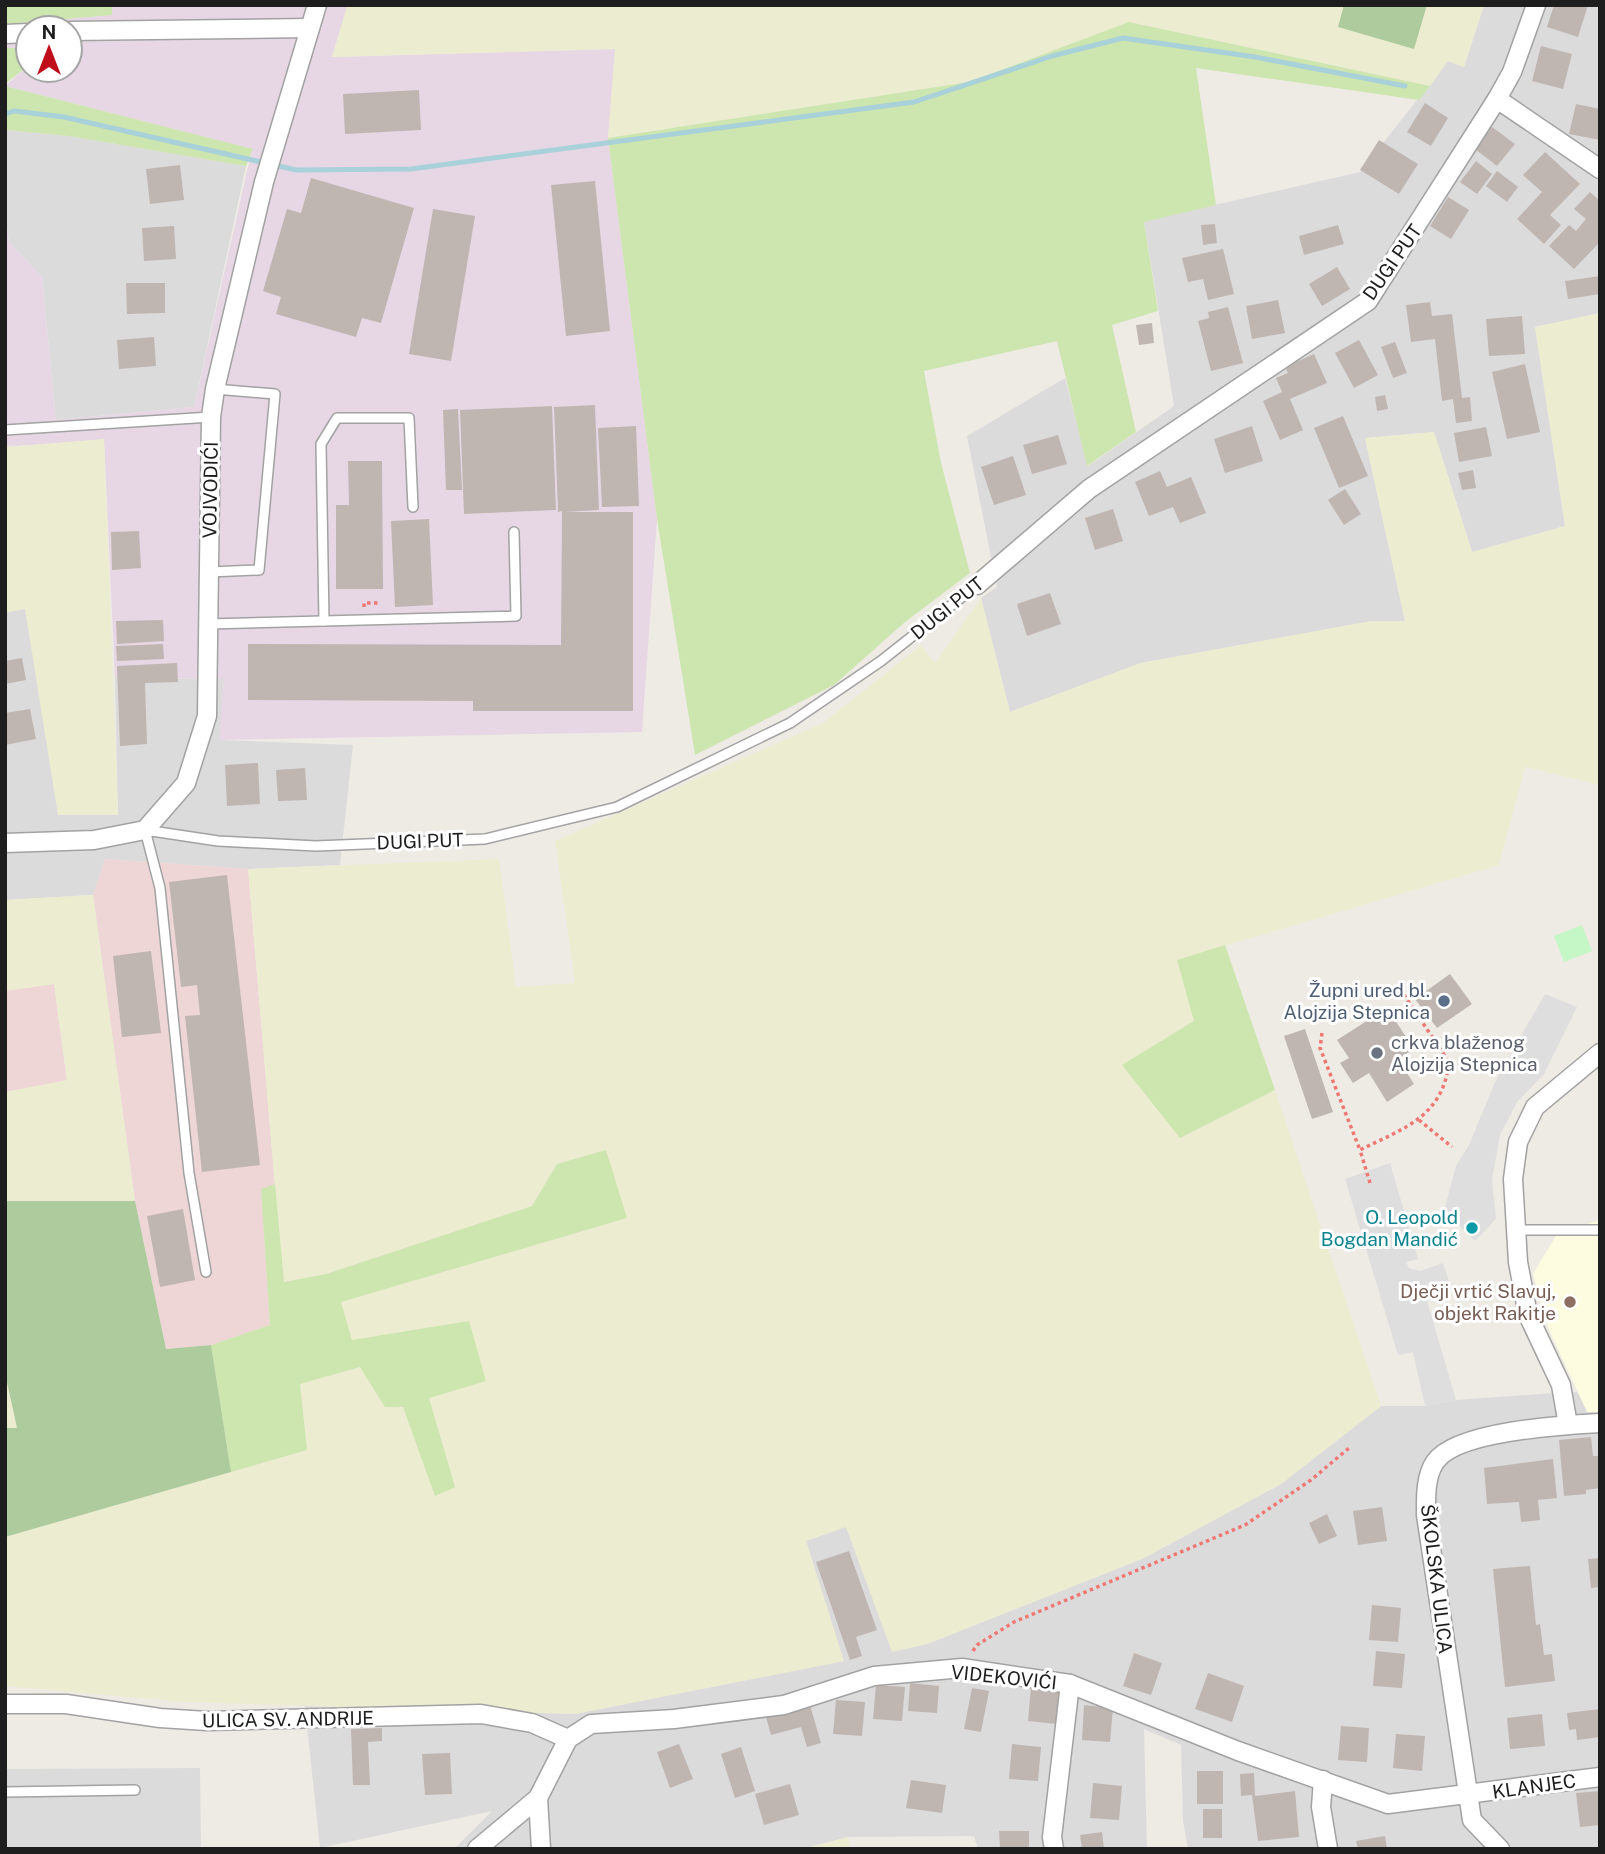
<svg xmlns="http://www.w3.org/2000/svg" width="1605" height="1854" font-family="'Public Sans',sans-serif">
  <rect width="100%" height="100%" fill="#eeebe5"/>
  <g fill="#dcdbdb">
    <path d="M1484 5H1600V313L1535 327 1565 526 1472 552 1434 432 1365 438 1405 621H1372L1141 663 1010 712 981 598 997 587 967 436 1065 378 1088 466 1174 406 1144 221 1360 172 1448 61 1464 67Z"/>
    <path d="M5 130 69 136 246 166 194 407 56 420 42 277 9 242 5 214Z"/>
    <path d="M25 608 118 815 115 678 224 679 220 740 353 745 340 865 248 869 105 859 93 895 5 900V613Z"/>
    <path d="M1568 1392 1600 1393V1849H1188L1183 1821 1181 1745 1144 1729 1147 1849H978L974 1836 848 1837 803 1849H454L492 1811 320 1848 305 1706 575 1714 843 1661 806 1541 847 1526 892 1651 927 1644 1142 1559 1281 1484 1381 1406H1425L1456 1400Z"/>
    <path d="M200 1768 201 1849H5V1769Z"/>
  </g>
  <g fill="#eed5d6">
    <path d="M105 859 248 869 275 1184 261 1190 270 1325 211 1345 166 1349 135 1201 93 895Z"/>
    <path d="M54 984 67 1081 5 1092V991Z"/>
  </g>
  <path fill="#e7d7e5" d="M112 5H382L347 7 332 57 616 49 608 138 657 519 642 732 219 740 224 679 115 678 104 440 5 447V214L9 242 42 277 56 420 194 407 252 149 5 86 28 66V70H70V28H28V48H5V24L111 15Z"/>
  <path fill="#fdfbe0" d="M1600 1220V1412H1587L1549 1330 1533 1274 1557 1234Z"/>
  <g fill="#ececd1">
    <path d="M382 5H1484L1464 67 1448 61 1430 86 1129 22 969 82 608 138 615 49 332 57 347 7Z"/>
    <path d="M1600 313V785L1525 767 1499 865 1177 960 1195 1021 1181 1138 1275 1090 1381 1406 1281 1484 1142 1559 927 1644 892 1652 846 1527 806 1541 844 1661 575 1714 184 1702 5 1686V1537L307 1450 300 1383 361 1367 385 1407H403L435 1495 455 1487 429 1398 352 1340 340 1302 627 1218 605 1150 557 1164 532 1206 326 1274 283 1282 248 869 499 859 516 987 575 983 555 841 823 723 921 645 935 663 981 598 1010 712 1141 663 1372 621H1405L1365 438 1434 432 1472 552 1565 526 1535 327Z"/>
    <path d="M104 439 118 815H58L25 609 5 613V447Z"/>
    <path d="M93 895 135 1201H5V1092L67 1080 54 984 5 991V900Z"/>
    <path d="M5 1373 17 1429 5 1428Z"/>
    <path d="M848 1837 850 1849H803Z"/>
  </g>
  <g fill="#cde5ae">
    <path d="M5 5H112V15L5 24Z"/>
    <path d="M1129 22 1430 86 1419 100 1196 68 1216 205 1144 222 1158 311 1112 325 1136 432 1087 466 1057 341 924 371 941 463 970 573 905 622 834 685 695 755 657 519 608 138 969 82Z"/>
    <path d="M5 48H28V66L5 84Z"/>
    <path d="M5 86 253 149 246 166 69 136 5 130Z"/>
    <path d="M1225 945 1275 1090 1180 1138 1122 1065 1194 1021 1177 960Z"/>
    <path d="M606 1150 627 1218 341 1302 352 1340 469 1321 486 1381 429 1398 455 1487 435 1496 403 1407H385L360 1367 300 1384 307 1450 231 1472 211 1345 270 1325 261 1189 275 1184 284 1282 326 1274 532 1206 557 1164Z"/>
  </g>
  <g fill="#adcb9c">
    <path d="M1344 5H1427L1414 49 1338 27Z"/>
    <path d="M5 1201H135L166 1349 211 1345 231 1472 5 1537V1428H17L5 1373Z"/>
  </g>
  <path fill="#c5f6c5" d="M1582 925 1592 951 1564 962 1554 936Z"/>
  <g fill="#dedede">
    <path d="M1545 994 1577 1007 1544 1074 1517 1102 1500 1135 1492 1180 1496 1219 1475 1241 1444 1211 1456 1166 1469 1145 1495 1082Z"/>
    <path d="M1390 1163 1418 1259 1406 1262 1409 1268 1420 1271 1443 1263 1452 1290 1427 1301 1456 1400 1425 1406 1413 1352 1398 1355 1345 1179Z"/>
  </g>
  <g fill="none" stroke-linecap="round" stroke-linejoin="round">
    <path stroke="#a8d1d9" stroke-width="5" d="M5 114 14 111 64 117 296 170 411 169 914 102 1052 56 1123 38 1255 57 1405 86"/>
  </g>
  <g fill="#bfb6b2">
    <path d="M1554 5H1588L1578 37 1547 27Z"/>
    <path d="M1541 46 1572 54 1563 89 1532 81Z"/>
    <path d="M419 90 421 130 345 134 343 94Z"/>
    <path d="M1425 103 1448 118 1431 146 1407 132Z"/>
    <path d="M1576 104 1600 109V140L1569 134Z"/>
    <path d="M1492 127 1515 144 1497 166 1475 149Z"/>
    <path d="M1379 140 1418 164 1399 194 1360 170Z"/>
    <path d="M1545 152 1580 184 1550 215 1561 225 1544 244 1517 219 1542 192 1523 175Z"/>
    <path d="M1476 161 1492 174 1477 194 1460 182Z"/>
    <path d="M180 165 184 200 150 204 146 169Z"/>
    <path d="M1497 171 1518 187 1507 202 1486 186Z"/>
    <path d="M311 178 414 208 381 323 362 318 356 337 276 314 281 297 263 291 287 209 301 213Z"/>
    <path d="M595 181 610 331 566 336 551 185Z"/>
    <path d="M1590 192 1600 201V242L1574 269 1549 246 1569 225 1576 231 1586 219 1574 209Z"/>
    <path d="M1448 197 1469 210 1451 239 1430 226Z"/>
    <path d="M433 209 475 216 451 361 409 354Z"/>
    <path d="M1215 224 1217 243 1203 245 1201 225Z"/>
    <path d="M1338 225 1344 244 1304 255 1299 236Z"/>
    <path d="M174 226 176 259 144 261 142 228Z"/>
    <path d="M1223 249 1234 294 1208 300 1203 279 1188 282 1182 258Z"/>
    <path d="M1337 267 1350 289 1322 306 1309 284Z"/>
    <path d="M1600 276V294L1568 299 1565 281Z"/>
    <path d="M126 283H165V313L127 314Z"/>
    <path d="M1278 300 1285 333 1252 339 1246 306Z"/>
    <path d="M1430 302 1432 316 1452 314 1462 398 1470 397 1472 421 1456 423 1453 399 1442 401 1435 339 1411 342 1406 305Z"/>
    <path d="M1228 307 1243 363 1211 371 1198 321 1209 318 1208 312Z"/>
    <path d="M1522 316 1525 354 1489 356 1486 319Z"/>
    <path d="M1152 323 1154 343 1139 345 1136 325Z"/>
    <path d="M154 337 156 366 119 369 117 340Z"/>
    <path d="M1359 340 1378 375 1354 388 1335 353Z"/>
    <path d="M1395 342 1407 373 1393 378 1381 347Z"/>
    <path d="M1314 354 1327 383 1290 399 1303 430 1280 440 1263 401 1282 392 1276 378 1288 373 1285 367Z"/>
    <path d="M1525 364 1540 432 1507 439 1492 372Z"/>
    <path d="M1385 395 1388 409 1377 411 1375 397Z"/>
    <path d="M595 405 599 510 565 512H633V711H473V701L248 700V644L561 645 562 511 558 512 554 407Z"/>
    <path d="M552 406 556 510 464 514 460 410Z"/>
    <path d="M458 409 462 490H446L443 410Z"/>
    <path d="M1343 416 1368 476 1339 488 1314 428Z"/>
    <path d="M636 426 639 506 602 507 598 428Z"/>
    <path d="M1252 426 1263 461 1225 473 1214 439Z"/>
    <path d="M1486 427 1492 456 1459 462 1454 433Z"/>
    <path d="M1058 435 1067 464 1032 474 1023 445Z"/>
    <path d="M1013 456 1026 495 994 505 981 467Z"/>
    <path d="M348 461H382L383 589H336V505H349Z"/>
    <path d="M1473 470 1476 488 1462 490 1458 473Z"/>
    <path d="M1160 471 1167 487 1191 477 1206 513 1180 523 1173 507 1149 516 1135 482Z"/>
    <path d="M1345 489 1361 514 1344 525 1328 500Z"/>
    <path d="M1113 509 1123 541 1095 550 1085 518Z"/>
    <path d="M429 519 433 605 395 607 391 521Z"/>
    <path d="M139 531 141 568 112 570 111 532Z"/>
    <path d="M1050 593 1061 624 1027 636 1017 604Z"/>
    <path d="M163 620 164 641 117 644 116 621Z"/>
    <path d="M163 644 164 659 117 661 116 646Z"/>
    <path d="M22 658 26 680 5 684V661Z"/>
    <path d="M177 663 178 682 145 683 147 744 120 746 117 666Z"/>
    <path d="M30 709 36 739 5 745V713Z"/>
    <path d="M258 763 260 804 227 806 225 765Z"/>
    <path d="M305 768 307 800 278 801 276 770Z"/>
    <path d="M227 875 260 1165 202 1172 185 1016 200 1015 197 985 181 987 169 882Z"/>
    <path d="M151 951 161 1033 122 1037 113 956Z"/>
    <path d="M1450 974 1472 1004 1437 1028 1415 999Z"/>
    <path d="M1387 1008 1414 1049 1398 1059 1414 1084 1387 1102 1369 1073 1353 1083 1340 1063 1349 1058 1337 1040Z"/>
    <path d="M1305 1029 1333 1112 1312 1119 1284 1036Z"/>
    <path d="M183 1209 195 1280 160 1287 147 1216Z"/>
    <path d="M1591 1437 1593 1456H1600V1488L1586 1490V1494L1564 1496 1559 1440Z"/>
    <path d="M1553 1459 1557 1498 1538 1500 1540 1520 1521 1522 1519 1502 1487 1504 1484 1468Z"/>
    <path d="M1382 1507 1387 1541 1358 1545 1353 1511Z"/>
    <path d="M1327 1514 1337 1536 1319 1544 1309 1523Z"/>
    <path d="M849 1551 877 1630 856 1637 862 1656 850 1660 816 1562Z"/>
    <path d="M1600 1558V1587L1591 1588 1588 1559Z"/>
    <path d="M1530 1566 1536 1625 1540 1624 1544 1655 1552 1654 1555 1681 1505 1687 1493 1569Z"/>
    <path d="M1372 1605 1401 1608 1398 1642 1369 1640Z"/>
    <path d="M1376 1651 1405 1654 1402 1688 1373 1686Z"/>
    <path d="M1134 1653 1162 1663 1151 1695 1123 1686Z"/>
    <path d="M1208 1673 1244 1686 1232 1722 1195 1709Z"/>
    <path d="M910 1683 939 1686 937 1713 908 1711Z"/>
    <path d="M876 1685 905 1687 902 1721 873 1719Z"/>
    <path d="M1031 1687 1060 1689 1057 1724 1028 1721Z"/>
    <path d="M972 1688 989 1691 981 1732 964 1729Z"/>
    <path d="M836 1700 865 1702 862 1736 833 1734Z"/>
    <path d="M810 1705 821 1743 807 1747 801 1727 771 1735 766 1717Z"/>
    <path d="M1084 1705 1113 1708 1110 1742 1082 1740Z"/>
    <path d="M1600 1709V1737L1577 1740 1576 1729 1569 1730 1567 1713Z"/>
    <path d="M1542 1714 1545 1746 1510 1749 1507 1718Z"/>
    <path d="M1341 1726 1369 1728 1367 1762 1338 1760Z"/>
    <path d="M382 1728V1741L368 1742 370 1785H353L351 1729Z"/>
    <path d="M1396 1734 1425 1736 1422 1771 1393 1768Z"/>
    <path d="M679 1744 693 1779 670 1788 657 1752Z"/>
    <path d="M1012 1744 1041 1747 1038 1781 1009 1779Z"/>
    <path d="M741 1747 755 1791 735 1798 721 1754Z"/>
    <path d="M450 1753 452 1794 425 1795 422 1754Z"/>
    <rect x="1197" y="1771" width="26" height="33"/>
    <path d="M1254 1773 1255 1796 1295 1791 1299 1837 1258 1841 1252 1795 1241 1796 1240 1774Z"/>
    <path d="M911 1780 946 1785 942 1813 906 1808Z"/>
    <path d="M1093 1783 1122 1786 1119 1820 1090 1818Z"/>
    <path d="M790 1784 799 1815 764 1825 755 1794Z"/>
    <path d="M1600 1791V1825L1580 1827 1576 1793Z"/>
    <rect x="1203" y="1809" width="19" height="29"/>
    <path d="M999 1831H1029V1849H1000Z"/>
    <path d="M1102 1832 1104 1849H1082L1080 1835Z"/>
    <path d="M1385 1836 1387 1849H1358L1356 1841Z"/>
  </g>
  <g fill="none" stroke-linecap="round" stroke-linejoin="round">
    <defs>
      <g id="service">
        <path d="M5 430 211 417"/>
        <path d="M209 572 259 570 275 394 215 389"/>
        <path d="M324 621 321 444 337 418H409L413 507"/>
        <path d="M208 624 516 616 514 532"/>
        <path d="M1515 1230H1600"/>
        <path d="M206 1272 189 1173 160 888 145 830 218 841 316 846 485 839 617 807 790 723 881 661 977 585"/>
        <path d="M5 1792 135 1790"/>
      </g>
      <g id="minor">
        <path d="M70 31 310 28"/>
        <path d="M5 34 28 33"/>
        <path d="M1497 99 1600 169"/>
        <path d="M977 585 1089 489 1368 301 1497 99 1512 72 1536 5"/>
        <path d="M5 843 94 840 145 830 186 783 207 716 211 417 215 389 264 182 317 5"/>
        <path d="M1568 1425 1561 1385 1528 1315 1518 1262 1513 1179 1518 1142 1535 1107 1600 1053"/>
        <path d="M5 1704H66L160 1718 207 1721 481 1714 532 1723 568 1739"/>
        <path d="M1323 1780 1321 1807 1328 1849"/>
        <path d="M538 1798 541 1849"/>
        <path d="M477 1849 538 1798 568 1739 591 1724 674 1719 784 1705 874 1676 962 1668 1070 1684 1238 1751 1388 1804 1600 1777"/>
        <path d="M1054 1849 1052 1837 1070 1684"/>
        <path d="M1500 1849 1472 1820 1426 1515C1426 1498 1425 1477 1435 1462 1456 1431 1564 1425 1600 1423"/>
      </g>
    </defs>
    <use href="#service" stroke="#a2a2a2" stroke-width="12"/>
    <use href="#minor" stroke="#a2a2a2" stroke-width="21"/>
    <g stroke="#f07874" stroke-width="3.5" stroke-dasharray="3.5 3.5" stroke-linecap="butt">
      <path d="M364 607V603H378"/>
      <path d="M1322 1033 1320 1048 1360 1150"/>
      <path d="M1419 1120 1452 1147"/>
      <path d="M1370 1183 1360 1150C1404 1128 1443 1117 1449 1062L1402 992"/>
      <path d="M973 1651 977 1645 1014 1622 1245 1525 1311 1480 1349 1448"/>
    </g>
    <use href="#service" stroke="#fff" stroke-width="9"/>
    <use href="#minor" stroke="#fff" stroke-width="18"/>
  </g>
  <circle fill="#5c6f8a" stroke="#fff" stroke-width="2.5" cx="1444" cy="1001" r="7"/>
  <circle fill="#6b7280" stroke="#fff" stroke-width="2.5" cx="1377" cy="1053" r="7"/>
  <circle fill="#0f9aa8" stroke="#fff" stroke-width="2.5" cx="1472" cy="1228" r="7"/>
  <circle fill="#8d6e63" stroke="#fff" stroke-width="2.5" cx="1570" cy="1302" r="7"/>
  <g text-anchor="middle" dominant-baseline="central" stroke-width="6" stroke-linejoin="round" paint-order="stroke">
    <g font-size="19" fill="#1e1e1e" stroke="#fff">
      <text transform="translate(1392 262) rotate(-55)">DUGI PUT</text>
      <text transform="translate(210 490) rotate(-89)">VOJVODIĆI</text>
      <text transform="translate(947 608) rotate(-39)">DUGI PUT</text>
      <text transform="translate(420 841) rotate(-2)">DUGI PUT</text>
      <text transform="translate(1437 1579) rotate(83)">ŠKOLSKA ULICA</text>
      <text transform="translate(1004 1677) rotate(6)">VIDEKOVIĆI</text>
      <text transform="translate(288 1719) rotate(-1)">ULICA SV. ANDRIJE</text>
      <text transform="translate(1534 1786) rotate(-8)">KLANJEC</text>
    </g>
    <g font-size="19" fill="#4e5e75" stroke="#fff" text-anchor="end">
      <text x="1430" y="990">Župni ured bl.<tspan x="1430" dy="22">Alojzija Stepnica</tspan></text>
    </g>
    <g font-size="19" fill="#5b616d" stroke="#fff" text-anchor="start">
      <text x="1391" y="1042">crkva blaženog<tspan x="1391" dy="22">Alojzija Stepnica</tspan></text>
    </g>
    <g font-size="19" fill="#0d838f" stroke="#fff" text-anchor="end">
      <text x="1458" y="1217">O. Leopold<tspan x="1458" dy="22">Bogdan Mandić</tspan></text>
    </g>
    <g font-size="19" fill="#785e54" stroke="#fff" text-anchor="end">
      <text x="1556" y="1291">Dječji vrtić Slavuj,<tspan x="1556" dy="22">objekt Rakitje</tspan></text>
    </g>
  </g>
  <rect width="1605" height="1854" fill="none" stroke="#1e1e1e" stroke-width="14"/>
  <g transform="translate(49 49)"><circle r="33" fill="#ffffff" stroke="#a5a5a5" stroke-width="2"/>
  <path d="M0-5L12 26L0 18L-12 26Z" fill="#bf0e1a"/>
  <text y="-10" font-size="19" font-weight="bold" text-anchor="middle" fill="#1e1e1e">N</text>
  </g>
</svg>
